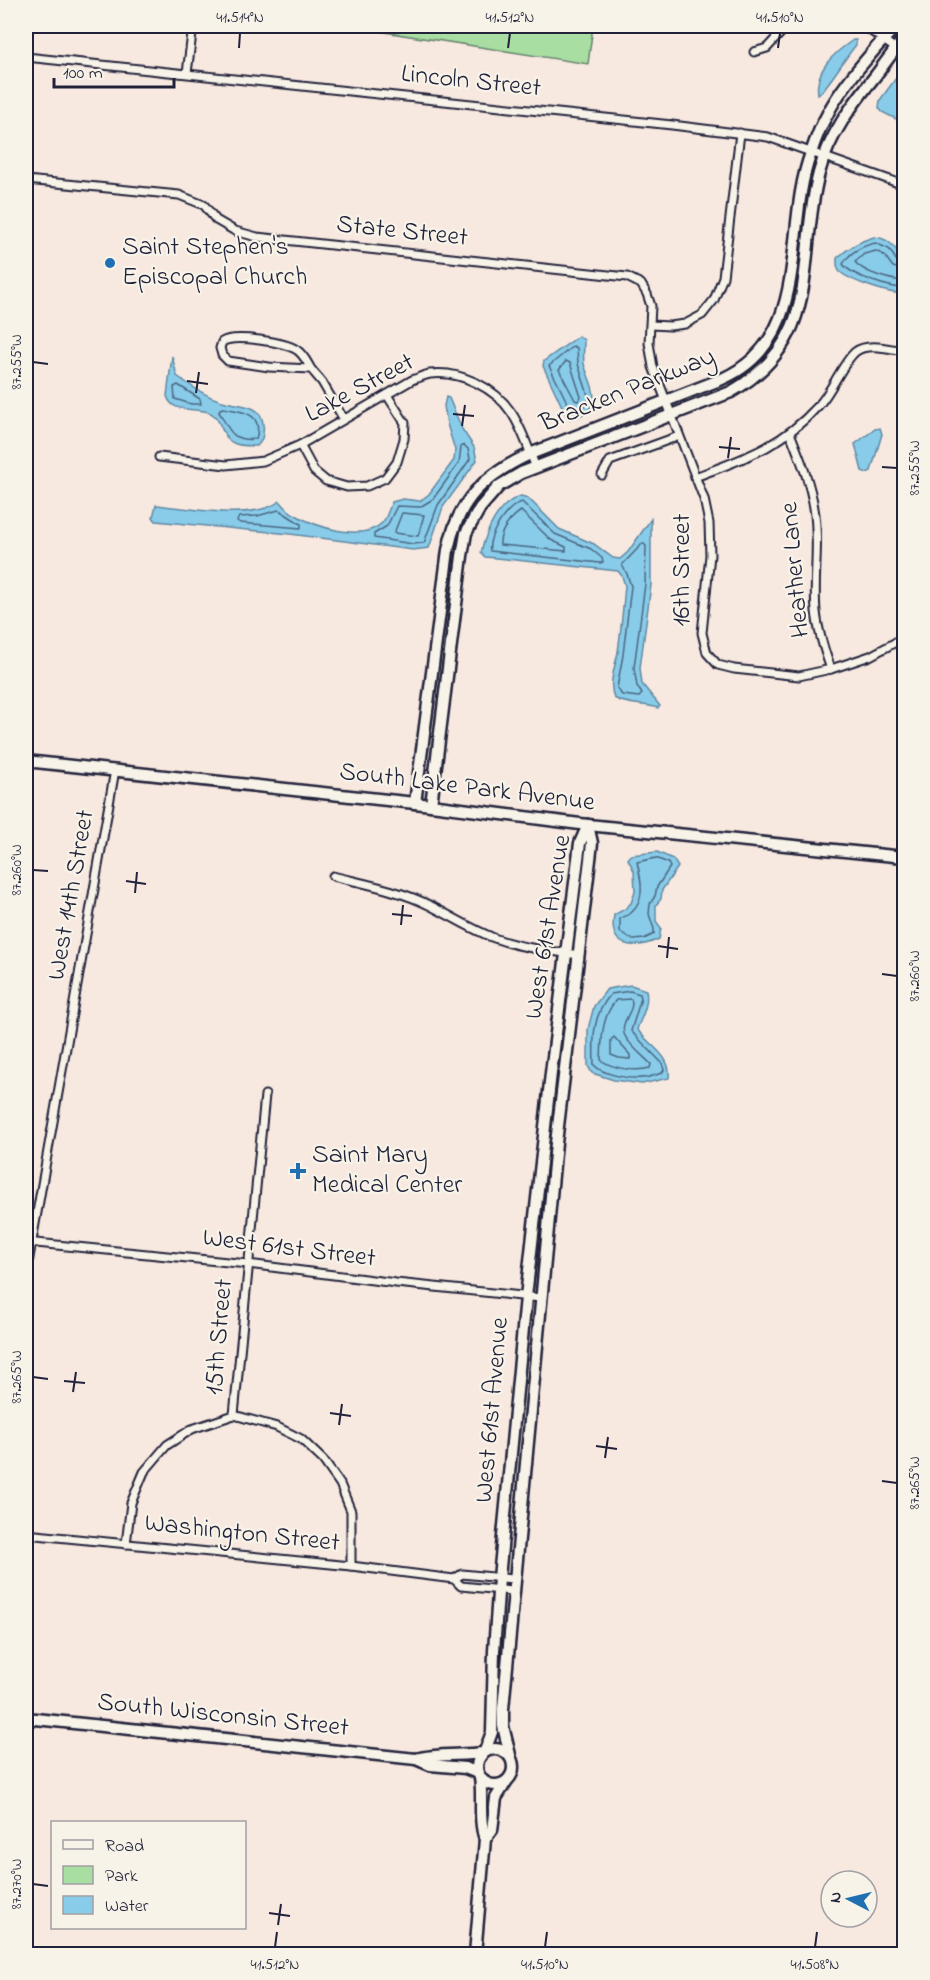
<svg xmlns="http://www.w3.org/2000/svg" width="930" height="1980" font-family="'Indie Flower',sans-serif">
  <rect width="100%" height="100%" fill="#f8e9e0"/>
  <filter id="ink" filterUnits="userSpaceOnUse"><feTurbulence type="fractalNoise" baseFrequency=".0167" numOctaves="2"/><feDisplacementMap in="SourceGraphic" scale="12" xChannelSelector="R" yChannelSelector="G"/><feConvolveMatrix kernelMatrix="1 2 1 2 8 2 1 2 1" color-interpolation-filters="sRGB"/></filter>
  <g filter="url(#ink)">
    <path fill="#a8dea1" stroke="#65806e" stroke-width="1.5" d="M359 26H593L588 64 359 28Z"/>
    <g fill="#88cce9" stroke="#5f88a3" stroke-width="1.5">
      <path d="M853 40H856V45C847 55 825 91 818 95 814 70 834 53 853 40Z"/>
      <path d="M904 67V123L882 112 879 108 880 100Z"/>
      <path d="M874 237C887 238 894 245 900 256L904 257V294C890 294 852 282 840 272 836 268 837 263 837 258 848 248 859 241 874 237Z"/>
      <path d="M579 336 584 340C584 348 583 356 584 364 589 381 604 402 583 414 579 416 576 418 570 419L566 415 543 366 544 361Z"/>
      <path d="M172 356 177 376C191 386 205 396 222 401 231 404 245 404 254 409 266 415 266 438 257 446 249 445 237 447 230 441 220 433 221 416 208 412 194 407 172 414 167 396Z"/>
      <path d="M446 397 449 398 462 429 474 447 477 460 443 507 429 548 413 550 290 534 156 521 153 517 156 505C189 508 252 522 280 501 284 505 288 511 294 514 314 526 362 543 382 523 387 518 389 508 392 502L403 499 420 501 429 494 454 460 455 450 447 424 444 406Z"/>
      <path d="M880 428 882 434 871 471 867 473 862 471 855 444 875 429Z"/>
      <path d="M521 496 528 498 559 529 594 544 613 558 620 559 628 552 651 519V585L640 668 642 684 660 706 658 708C644 704 626 705 614 698 608 682 615 668 618 652 621 630 623 608 625 586L622 576 618 571 506 559 485 557 481 553C486 531 498 503 521 496Z"/>
      <path d="M657 852 673 859 678 867 662 890 661 899 656 905V921L661 928 659 939C635 950 608 949 614 915L625 909 631 903 635 892 634 871 628 859 631 855Z"/>
      <path d="M631 985 646 990C649 1005 642 1016 637 1029 648 1045 672 1055 669 1078L642 1084 614 1080 592 1073 588 1066V1029L594 1006 607 989Z"/>
    </g>
    <g fill="none" stroke-linecap="round" stroke-linejoin="round">
      <g stroke="#4b6681" stroke-width="1.5">
        <path d="M904 262 897 261 889 249 875 243C863 246 849 252 843 264 851 276 890 288 904 288"/>
        <path d="M904 270 893 267 884 255 876 251 864 254 855 262C864 273 890 280 904 281"/>
        <path d="M573 346 577 348 578 364 589 398 586 405 574 412 571 410 549 366Z"/>
        <path d="M566 361 570 363 581 397 578 401 575 400 559 370Z"/>
        <path d="M178 385 200 399 201 404H191L175 399 174 387Z"/>
        <path d="M223 408C242 412 264 412 256 439 231 442 230 430 219 412L220 409Z"/>
        <path d="M464 445 468 449 470 459 438 505 424 543 413 544 374 538V534L387 526 397 506 420 507 433 499 459 463 461 447Z"/>
        <path d="M522 502 555 534 591 549 602 558 603 562 600 563 490 551C487 536 507 506 522 502Z"/>
        <path d="M279 510 301 524V528L240 523 237 521 239 517 257 516Z"/>
        <path d="M521 511 551 540 566 547V551L500 545C499 532 510 518 521 511Z"/>
        <path d="M402 513 424 515 418 536 394 533Z"/>
        <path d="M643 543 646 546 645 584 634 668 637 686 642 694 639 697 622 695 617 688 623 655 631 586 627 574 622 565Z"/>
        <path d="M656 858 668 863 670 867 657 887 655 896 650 904 649 914 654 929V934L644 939 633 940 620 932V919C622 917 625 916 628 915 647 903 641 878 637 862Z"/>
        <path d="M630 991 640 994 641 998 631 1031 662 1063 664 1070 662 1073C656 1075 648 1078 642 1078 629 1079 603 1075 594 1065 593 1037 592 1016 611 994Z"/>
        <path d="M631 999C636 1011 618 1022 625 1036 630 1046 643 1056 651 1064L650 1068C636 1072 613 1069 601 1060 602 1038 601 1018 616 1000Z"/>
        <path d="M614 1037 630 1055V1059L619 1058 611 1055V1040Z"/>
      </g>
      <defs>
        <g id="street">
          <path d="M864 26 896 49"/>
          <path d="M754 52 767 48 787 26"/>
          <path d="M26 57 672 125 768 137 904 185"/>
          <path d="M187 73 193 26"/>
          <path d="M26 180 179 195 204 205 216 220 235 231 257 237 627 277 641 284 647 294 651 306 649 343 653 367 704 499 709 523 710 555 702 633 707 653 718 665 734 669 799 676 831 669 870 656 896 642 904 635"/>
          <path d="M651 325 670 326 685 324 702 315 714 300 723 277 740 133"/>
          <path d="M311 369C307 362 304 355 297 350 285 342 234 334 222 342L220 348 222 355 228 361 269 367 311 369 322 382 343 418"/>
          <path d="M790 433C800 458 810 482 814 508 820 542 813 577 816 611 818 632 824 650 831 669"/>
          <path d="M300 445 314 471 326 481 347 487 367 486 385 478 397 462 404 439 405 423 387 395"/>
          <path d="M159 457 226 465 263 461 300 445 412 380C418 378 424 375 430 374 460 370 495 388 511 412 522 428 529 450 536 468"/>
          <path d="M602 475 610 461 679 436"/>
          <path d="M695 477C745 458 781 447 818 406 831 393 843 362 855 352 867 342 890 349 904 351"/>
          <path d="M333 876C365 884 399 890 429 905 451 916 471 929 494 938 521 948 551 951 579 955"/>
          <path d="M26 1242 248 1264 396 1283 541 1298"/>
          <path d="M26 1275 115 770"/>
          <path d="M234 1415 265 1095"/>
          <path d="M26 1534 351 1566 454 1579 461 1586 512 1591"/>
          <path d="M126 1544 131 1503 144 1472 167 1445 192 1429 234 1415 277 1427 301 1439 323 1460 340 1484 351 1511V1566"/>
          <path d="M454 1579 462 1574 513 1579"/>
        </g>
        <g id="secondary">
          <path d="M26 761 415 803 588 825 904 857"/>
          <path d="M415 803 448 550C458 499 485 475 530 454L722 379C814 338 782 230 811 153 815 141 820 127 827 115 840 88 875 48 896 26"/>
          <path d="M431 805 462 556 466 533 480 508 499 486 521 473 731 392C825 338 796 259 819 173 829 135 852 105 876 75 885 63 894 50 904 39"/>
          <path d="M26 1718 416 1759 430 1765 465 1768 478 1773"/>
          <circle cx="495" cy="1767" r="18"/>
          <path d="M485 1751 492 1732 494 1651 499 1578 526 1297 551 1073 580 843 588 825"/>
          <path d="M510 1755 503 1726V1709L556 1143 592 843 588 825"/>
          <path d="M416 1759C437 1753 460 1756 483 1753"/>
          <path d="M485 1839 492 1830 496 1798 506 1782"/>
          <path d="M475 1954 485 1839C478 1820 483 1797 480 1777"/>
        </g>
      </defs>
      <use href="#street" stroke="#22223b" stroke-width="11"/>
      <use href="#secondary" stroke="#22223b" stroke-width="15"/>
      <use href="#street" stroke="#f7f3e8" stroke-width="7"/>
      <use href="#secondary" stroke="#f7f3e8" stroke-width="10"/>
    </g>
  </g>
  <path fill="none" stroke="#22223b" stroke-width="2" d="M239 48 240 33M508 48 510 33M778 48 780 33M33 362 48 364M187 381 208 384M196 393 199 372M453 414 474 416M462 426 465 405M719 447 740 449M728 458 731 437M882 467 897 468M33 870 48 871M126 881 146 884M135 893 137 872M392 914 412 916M401 925 403 905M658 946 678 949M667 958 669 937M882 974 897 976M33 1377 48 1379M64 1381 85 1383M73 1392 76 1372M330 1413 351 1416M339 1425 342 1404M596 1446 617 1449M605 1458 608 1437M882 1481 897 1483M33 1884 48 1886M269 1913 290 1916M278 1925 281 1904M275 1947 277 1932M545 1947 547 1932M815 1947 817 1932"/>
  <g fill="#1f6fb2" stroke="#f7f3e8" stroke-width="2">
    <circle cx="110" cy="263" r="6"/>
    <path d="M295 1162h6v6h6v6h-6v6h-6v-6h-6v-6h6z"/>
  </g>
  <g text-anchor="middle" dominant-baseline="central" stroke-width="4.5" stroke-linejoin="round" paint-order="stroke">
    <g font-size="26" fill="#22223b" stroke="#f7f3e8">
      <text transform="translate(471 82) rotate(6)">Lincoln Street</text>
      <text transform="translate(402 232) rotate(6)">State Street</text>
      <text transform="translate(360 389) rotate(-28)">Lake Street</text>
      <text transform="translate(628 391) rotate(-22)">Bracken Parkway</text>
      <text transform="translate(683 570) rotate(-90)">16th Street</text>
      <text transform="translate(796 570) rotate(-95)">Heather Lane</text>
      <text transform="translate(467 788) rotate(7)">South Lake Park Avenue</text>
      <text transform="translate(72 895) rotate(-80)">West 14th Street</text>
      <text transform="translate(549 927) rotate(-81)">West 61st Avenue</text>
      <text transform="translate(289 1249) rotate(7)">West 61st Street</text>
      <text transform="translate(220 1337) rotate(-85)">15th Street</text>
      <text transform="translate(493 1410) rotate(-85)">West 61st Avenue</text>
      <text transform="translate(242 1534) rotate(6)">Washington Street</text>
      <text transform="translate(223 1716) rotate(6)">South Wisconsin Street</text>
    </g>
    <g font-size="26" fill="#22223b" stroke="#f7f3e8" text-anchor="start">
      <text x="122" y="248">Saint Stephen's<tspan x="122" dy="30">Episcopal Church</tspan></text>
      <text x="312" y="1156">Saint Mary<tspan x="312" dy="30">Medical Center</tspan></text>
    </g>
  </g>
  <rect width="930" height="1980" fill="none" stroke="#f7f3e8" stroke-width="66"/>
  <rect x="51" y="1821" width="195" height="108" fill="#f7f3e8" stroke="#a29fa3" stroke-width="1.5"/>
  <rect x="63" y="1840" width="30" height="9" fill="#f7f3e8" stroke="#a29fa3" stroke-width="1.5"/>
  <text x="105" y="1851" font-size="18" fill="#22223b">Road</text>
  <rect x="63" y="1866" width="30" height="18" fill="#a8dea1" stroke="#a29fa3" stroke-width="1.5"/>
  <text x="105" y="1881" font-size="18" fill="#22223b">Park</text>
  <rect x="63" y="1896" width="30" height="18" fill="#88cce9" stroke="#a29fa3" stroke-width="1.5"/>
  <text x="105" y="1911" font-size="18" fill="#22223b">Water</text>
  <g transform="translate(849 1899) rotate(277)"><circle r="28" fill="#f7f3e8" stroke="#a29fa3" stroke-width="1.5"/>
  <path d="M0-4.5L10 22L0 15L-10 22Z" fill="#1f6fb2"/>
  <text y="-9" font-size="16" font-weight="bold" text-anchor="middle" fill="#22223b">N</text>
  </g>
  <path d="M54 78v9h120v-9" fill="none" stroke="#22223b" stroke-width="3"/>
  <text x="63" y="78" font-size="18" fill="#22223b" stroke="#f7f3e8" stroke-width="4.5" paint-order="stroke">100 m</text>
  <rect x="33" y="33" width="864" height="1914" fill="none" stroke="#22223b" stroke-width="2"/>
  <g font-size="15" text-anchor="middle" fill="#22223b">
    <text x="240" y="22">41.514°N</text>
    <text x="510" y="22">41.512°N</text>
    <text x="780" y="22">41.510°N</text>
    <text transform="translate(16 362) rotate(-90)" y="5">87.255°W</text>
    <text transform="translate(914 468) rotate(-90)" y="5">87.255°W</text>
    <text transform="translate(16 870) rotate(-90)" y="5">87.260°W</text>
    <text transform="translate(914 976) rotate(-90)" y="5">87.260°W</text>
    <text transform="translate(16 1377) rotate(-90)" y="5">87.265°W</text>
    <text transform="translate(914 1483) rotate(-90)" y="5">87.265°W</text>
    <text transform="translate(16 1884) rotate(-90)" y="5">87.270°W</text>
    <text x="275" y="1969">41.512°N</text>
    <text x="545" y="1969">41.510°N</text>
    <text x="815" y="1969">41.508°N</text>
  </g>
</svg>
